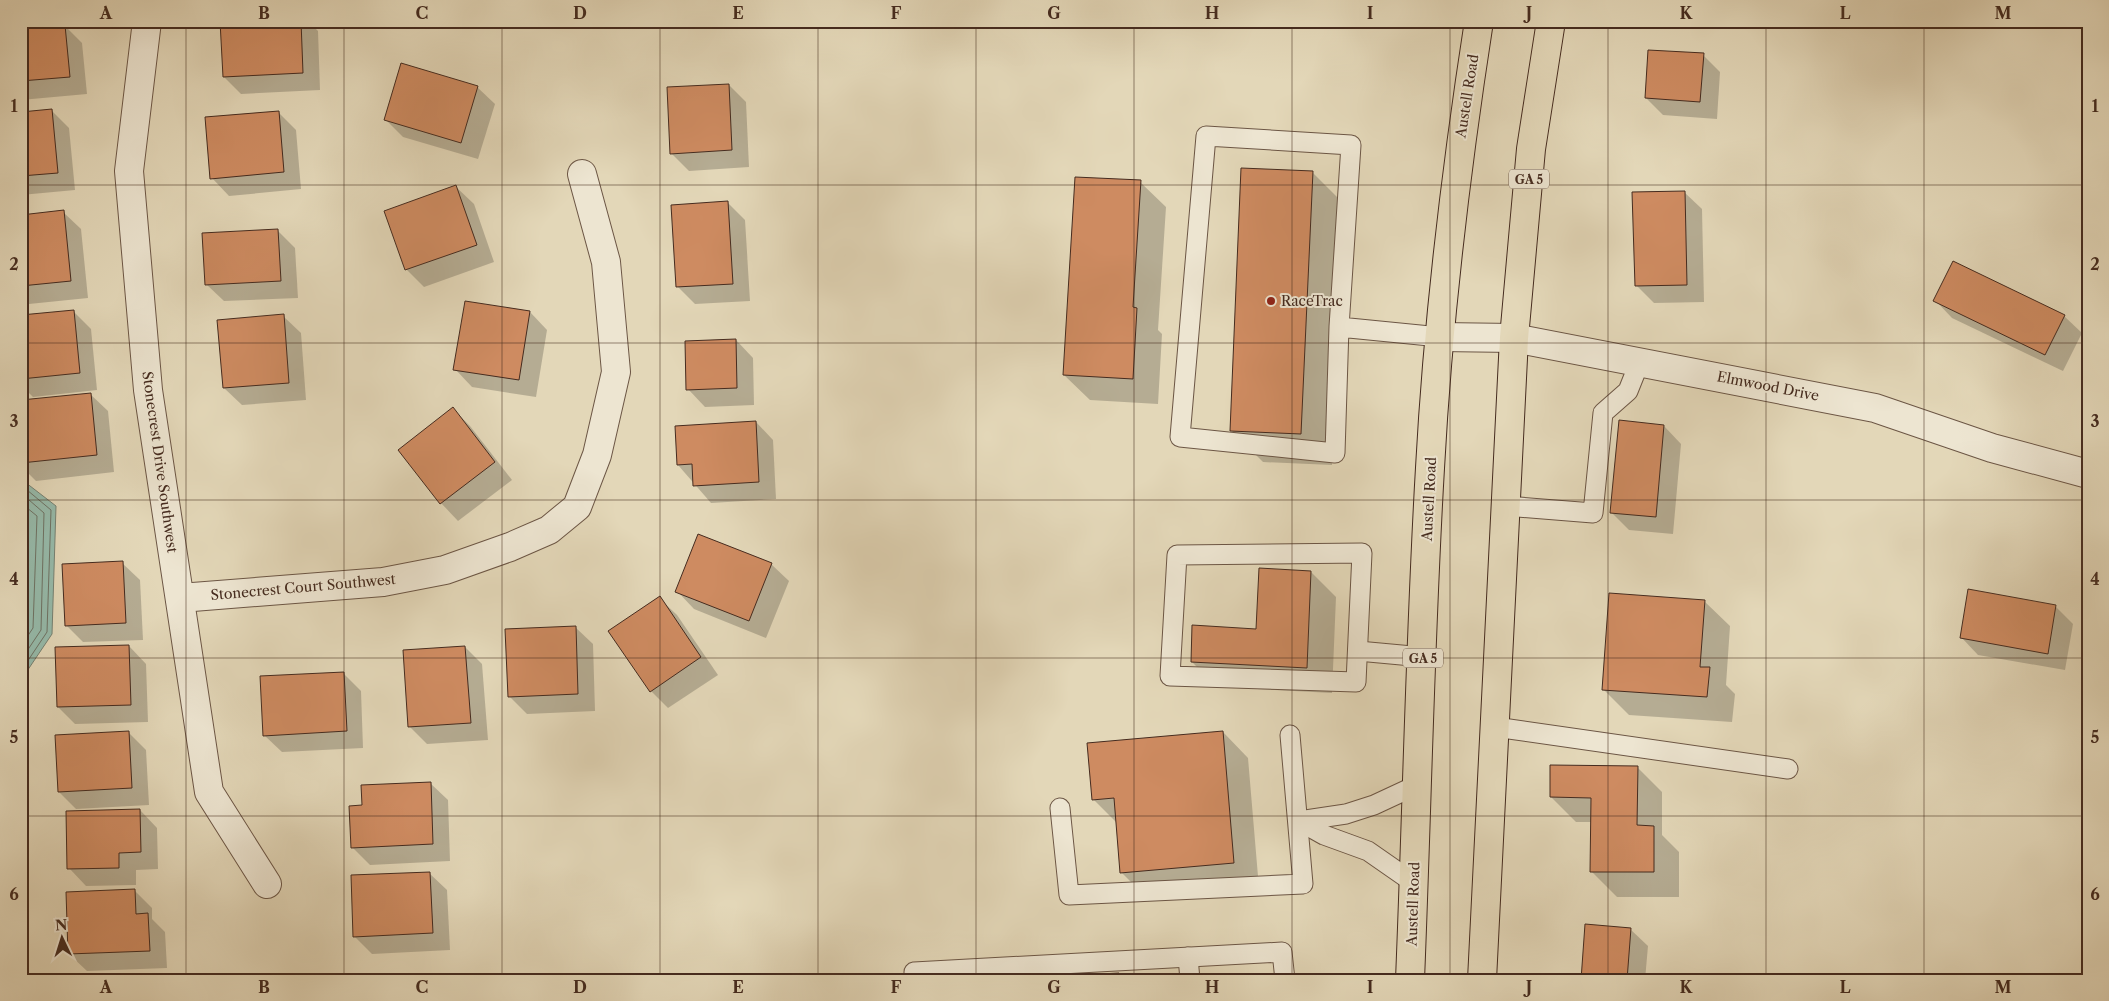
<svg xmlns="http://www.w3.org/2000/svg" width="2109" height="1001" font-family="'Libre Caslon Text',serif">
  <rect width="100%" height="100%" fill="#e3d7b8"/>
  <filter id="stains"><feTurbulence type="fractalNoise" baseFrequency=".004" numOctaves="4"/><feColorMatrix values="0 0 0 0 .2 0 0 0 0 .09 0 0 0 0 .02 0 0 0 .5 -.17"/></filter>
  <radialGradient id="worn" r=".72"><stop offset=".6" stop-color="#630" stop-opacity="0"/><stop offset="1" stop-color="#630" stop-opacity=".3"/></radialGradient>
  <path fill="#96baaa" stroke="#768172" d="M21 479 56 506 52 634 21 680Z"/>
  <g fill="#0003">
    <path d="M221 21H308L318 31 320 90 241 94 224 77Z"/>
    <path d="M65 26 82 43 87 94 21 100V30Z"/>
    <path d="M1703 55 1720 72 1717 119 1663 115 1646 98Z"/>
    <path d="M729 85 746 102 749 167 689 171 671 153Z"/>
    <path d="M477 87 495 104 478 159 403 137 386 120Z"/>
    <path d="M52 111 69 128 75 190 21 195V114Z"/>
    <path d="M278 112 296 130 301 189 229 196 212 178Z"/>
    <path d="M1312 172 1344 204 1332 465 1263 462 1231 430Z"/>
    <path d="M1140 182 1166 207 1158 330 1162 334 1158 404 1090 400 1064 375Z"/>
    <path d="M456 187 474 204 494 262 424 287 406 269Z"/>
    <path d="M1684 192 1702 209 1704 302 1654 303 1636 285Z"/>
    <path d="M728 203 745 220 750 301 695 304 678 287Z"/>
    <path d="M63 212 81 229 88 298 29 304 21 297V216Z"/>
    <path d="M278 231 295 248 298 298 224 301 206 284Z"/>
    <path d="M1935 300 2064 316 2082 333 2063 371 1952 318Z"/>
    <path d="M73 311 91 329 97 390 33 397 21 385V317Z"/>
    <path d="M530 312 547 330 536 397 472 387 455 369Z"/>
    <path d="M283 316 301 333 306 400 242 405 224 388Z"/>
    <path d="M736 340 753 358 754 405 705 407 688 389Z"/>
    <path d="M90 394 108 411 114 472 36 481 21 466V401Z"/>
    <path d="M453 409 470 426 512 480 458 521 441 503Z"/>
    <path d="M756 422 773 440 776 499 711 503 678 465Z"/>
    <path d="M1664 426 1681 444 1673 534 1629 530 1611 512Z"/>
    <path d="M122 563 140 580 143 640 83 642 66 625Z"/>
    <path d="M771 564 789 581 766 638 694 609 677 591Z"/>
    <path d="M1311 572 1336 597 1332 693 1217 687 1192 662 1257 630Z"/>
    <path d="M659 598 677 615 718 675 668 708 651 691Z"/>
    <path d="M1704 601 1730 626 1726 685 1735 694 1732 722 1629 715 1604 690Z"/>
    <path d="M2056 607 2073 624 2065 670 1978 655 1961 637Z"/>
    <path d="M575 627 593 644 595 711 527 714 509 696Z"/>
    <path d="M129 646 146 664 148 722 75 724 58 707Z"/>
    <path d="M465 647 482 664 488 740 427 744 410 727Z"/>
    <path d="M343 673 361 691 363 748 282 752 264 735Z"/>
    <path d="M128 732 146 750 149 805 76 809 59 792Z"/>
    <path d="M1223 732 1248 758 1259 888 1147 898 1121 872 1117 823 1093 799Z"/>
    <path d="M1637 767 1662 792V835L1679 852V897H1617L1592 872V822H1576L1551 797Z"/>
    <path d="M430 783 448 800 450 861 370 865 352 847 363 807Z"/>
    <path d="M140 810 157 828 158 869 136 870V885L86 886 69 868Z"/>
    <path d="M429 873 447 890 450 950 372 954 355 937Z"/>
    <path d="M134 890 152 908V919L165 932 167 968 87 971 69 954Z"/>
    <path d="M1630 929 1648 946 1645 980H1582Z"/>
  </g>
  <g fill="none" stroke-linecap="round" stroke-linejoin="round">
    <g stroke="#6e7264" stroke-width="1">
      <path d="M21 485 51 510 47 632 21 671"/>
      <path d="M21 493 44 513 41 630 21 660"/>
      <path d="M21 503 37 516 33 628 21 646"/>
    </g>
  </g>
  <g fill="#ce8b61" stroke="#452b1f">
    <path d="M220 21H301L303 73 223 77Z"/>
    <path d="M65 25 70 77 21 81V29Z"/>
    <path d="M1648 50 1704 53 1700 102 1645 98Z"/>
    <path d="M401 63 478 86 461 143 384 120Z"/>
    <path d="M729 84 732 150 670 154 667 87Z"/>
    <path d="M52 109 58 173 21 176V112Z"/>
    <path d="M279 111 284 172 210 179 205 117Z"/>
    <path d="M1241 168 1313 171 1301 434 1230 431Z"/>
    <path d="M1075 177 1141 180 1133 307 1137 308 1133 379 1063 375Z"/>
    <path d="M456 185 477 245 405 270 384 211Z"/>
    <path d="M1685 191 1687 285 1635 286 1632 192Z"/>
    <path d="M728 201 733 284 676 287 671 205Z"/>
    <path d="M64 210 71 281 21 286V215Z"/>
    <path d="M278 229 281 281 205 285 202 233Z"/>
    <path d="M1953 261 2065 315 2045 355 1933 301Z"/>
    <path d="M465 301 530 311 519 380 453 370Z"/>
    <path d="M74 310 80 373 21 379V315Z"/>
    <path d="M284 314 289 383 223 388 217 320Z"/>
    <path d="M736 339 737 388 686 390 685 341Z"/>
    <path d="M91 393 97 455 21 463V400Z"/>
    <path d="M453 407 495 462 440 504 398 450Z"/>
    <path d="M1619 420 1664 425 1656 517 1610 513Z"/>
    <path d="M756 421 759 482 693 486 692 464 677 465 675 426Z"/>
    <path d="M698 534 772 563 749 621 675 592Z"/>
    <path d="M123 561 126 623 65 626 62 564Z"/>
    <path d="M1259 568 1311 571 1307 668 1191 662 1192 625 1256 629Z"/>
    <path d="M1968 589 2056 605 2048 654 1960 638Z"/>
    <path d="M1609 593 1705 600 1700 667H1710L1707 697 1602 690Z"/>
    <path d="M660 596 701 657 650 692 608 631Z"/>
    <path d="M576 626 578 694 508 697 505 629Z"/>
    <path d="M129 645 131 705 57 707 55 647Z"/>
    <path d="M465 646 471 723 408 727 403 650Z"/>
    <path d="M344 672 347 731 263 736 260 676Z"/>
    <path d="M129 731 132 788 58 792 55 735Z"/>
    <path d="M1223 731 1234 863 1120 873 1114 798 1092 800 1087 743Z"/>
    <path d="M1550 765 1638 766 1637 825 1654 826V872H1590L1591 798 1550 797Z"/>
    <path d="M431 782 433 844 351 848 349 806 362 805 361 785Z"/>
    <path d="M140 809 141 852 119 853V868L67 869 66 811Z"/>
    <path d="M430 872 433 933 353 937 351 875Z"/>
    <path d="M135 889 136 914 148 913 150 951 68 954 66 892Z"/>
    <path d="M1585 924 1631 928 1627 980H1581Z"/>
    <path d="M1119 973 1120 980H1008V979Z"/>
  </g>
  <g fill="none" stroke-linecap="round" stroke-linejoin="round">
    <defs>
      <g id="service">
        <path d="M1339 327 1335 453 1180 437 1206 136 1351 145 1339 327 1440 337"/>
        <path d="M1506 506 1593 513 1603 413 1628 391 1640 361"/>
        <path d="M1362 553 1356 682 1170 676 1177 555Z"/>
        <path d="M1358 651 1423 657"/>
        <path d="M1495 727 1788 769"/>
        <path d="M1060 808 1069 895 1303 884 1290 735"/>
        <path d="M1414 883 1368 851 1324 835 1299 821 1346 814 1374 805 1417 785"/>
        <path d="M1188 957 1190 980"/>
        <path d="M915 980 914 972 1282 952 1285 980"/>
      </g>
      <g id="minor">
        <path d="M147 21 129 171 148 390 209 792 267 884"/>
        <path d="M1440 337 1514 338 1875 408 1992 448 2088 474"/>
        <path d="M180 598 383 582 445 570 510 547 549 530 577 507 597 455 616 372 606 262 582 174"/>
      </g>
      <g id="primary">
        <path d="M1410 980C1417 809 1420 638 1430 468 1438 318 1456 169 1479 21"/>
        <path d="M1482 980 1514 338 1531 149 1551 21"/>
      </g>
    </defs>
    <use href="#service" stroke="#6c5645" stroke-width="21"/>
    <use href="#minor" stroke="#6c5645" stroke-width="30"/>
    <use href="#primary" stroke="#452b1f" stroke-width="30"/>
    <use href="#service" stroke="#ede5d1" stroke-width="19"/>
    <use href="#minor" stroke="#ede5d1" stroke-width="28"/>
    <use href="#primary" stroke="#e3d7b8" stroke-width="28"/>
  </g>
  <path fill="none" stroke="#452b1f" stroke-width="1" stroke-opacity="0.55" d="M186 21V980M344 21V980M502 21V980M660 21V980M818 21V980M976 21V980M1134 21V980M1292 21V980M1450 21V980M1608 21V980M1766 21V980M1924 21V980M21 185H2088M21 343H2088M21 500H2088M21 658H2088M21 816H2088"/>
  <circle fill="#8f2418" stroke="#ede5d1" stroke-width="2" cx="1271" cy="301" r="5"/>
  <g text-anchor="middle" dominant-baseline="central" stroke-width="4" stroke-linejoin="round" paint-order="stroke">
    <g fill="#ede5d1" stroke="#776354" stroke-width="1">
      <rect x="1509" y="169.5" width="40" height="19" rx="4"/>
      <rect x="1403" y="648.5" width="40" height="19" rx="4"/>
    </g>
    <g font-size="12" font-weight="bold" fill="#452b1f">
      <text x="1529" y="179">GA 5</text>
      <text x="1423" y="658">GA 5</text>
    </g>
    <g font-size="14" fill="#452b1f" stroke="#ede5d1">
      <text transform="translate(1467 96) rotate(-81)">Austell Road</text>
      <text transform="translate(1768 386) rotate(11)">Elmwood Drive</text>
      <text transform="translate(160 462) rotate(82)">Stonecrest Drive Southwest</text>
      <text transform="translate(1429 499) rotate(-87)">Austell Road</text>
      <text transform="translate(303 587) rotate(-5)">Stonecrest Court Southwest</text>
      <text transform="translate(1413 904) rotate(-88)">Austell Road</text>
    </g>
    <g font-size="14" fill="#452b1f" stroke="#ede5d1" text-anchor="start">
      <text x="1281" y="301">RaceTrac</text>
    </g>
  </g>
  <rect width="2109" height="1001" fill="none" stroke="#e3d7b8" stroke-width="55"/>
  <g transform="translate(62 938) rotate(356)" stroke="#ede5d1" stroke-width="4" paint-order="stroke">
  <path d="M0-4L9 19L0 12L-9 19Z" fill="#452b1f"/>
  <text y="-8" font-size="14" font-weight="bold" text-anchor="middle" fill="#452b1f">N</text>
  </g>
  <rect x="28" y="28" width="2054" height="946" fill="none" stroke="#452b1f" stroke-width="2"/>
  <g font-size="16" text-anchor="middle" font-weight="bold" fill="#452b1f">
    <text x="106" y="19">A</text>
    <text x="264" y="19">B</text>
    <text x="422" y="19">C</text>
    <text x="580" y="19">D</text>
    <text x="738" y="19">E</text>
    <text x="896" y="19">F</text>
    <text x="1054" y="19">G</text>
    <text x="1212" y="19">H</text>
    <text x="1370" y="19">I</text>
    <text x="1529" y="19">J</text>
    <text x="1686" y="19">K</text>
    <text x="1845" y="19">L</text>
    <text x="2003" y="19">M</text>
    <text x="14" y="112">1</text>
    <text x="2095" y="112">1</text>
    <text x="14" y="270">2</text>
    <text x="2095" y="270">2</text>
    <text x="14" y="427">3</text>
    <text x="2095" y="427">3</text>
    <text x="14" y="585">4</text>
    <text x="2095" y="585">4</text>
    <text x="14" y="743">5</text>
    <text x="2095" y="743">5</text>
    <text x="14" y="900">6</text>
    <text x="2095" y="900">6</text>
    <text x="106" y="993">A</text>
    <text x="264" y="993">B</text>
    <text x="422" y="993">C</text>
    <text x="580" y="993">D</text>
    <text x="738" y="993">E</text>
    <text x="896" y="993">F</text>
    <text x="1054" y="993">G</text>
    <text x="1212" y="993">H</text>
    <text x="1370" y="993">I</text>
    <text x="1529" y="993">J</text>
    <text x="1686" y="993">K</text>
    <text x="1845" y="993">L</text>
    <text x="2003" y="993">M</text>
  </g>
  <rect width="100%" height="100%" filter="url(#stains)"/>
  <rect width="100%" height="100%" fill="url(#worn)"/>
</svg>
